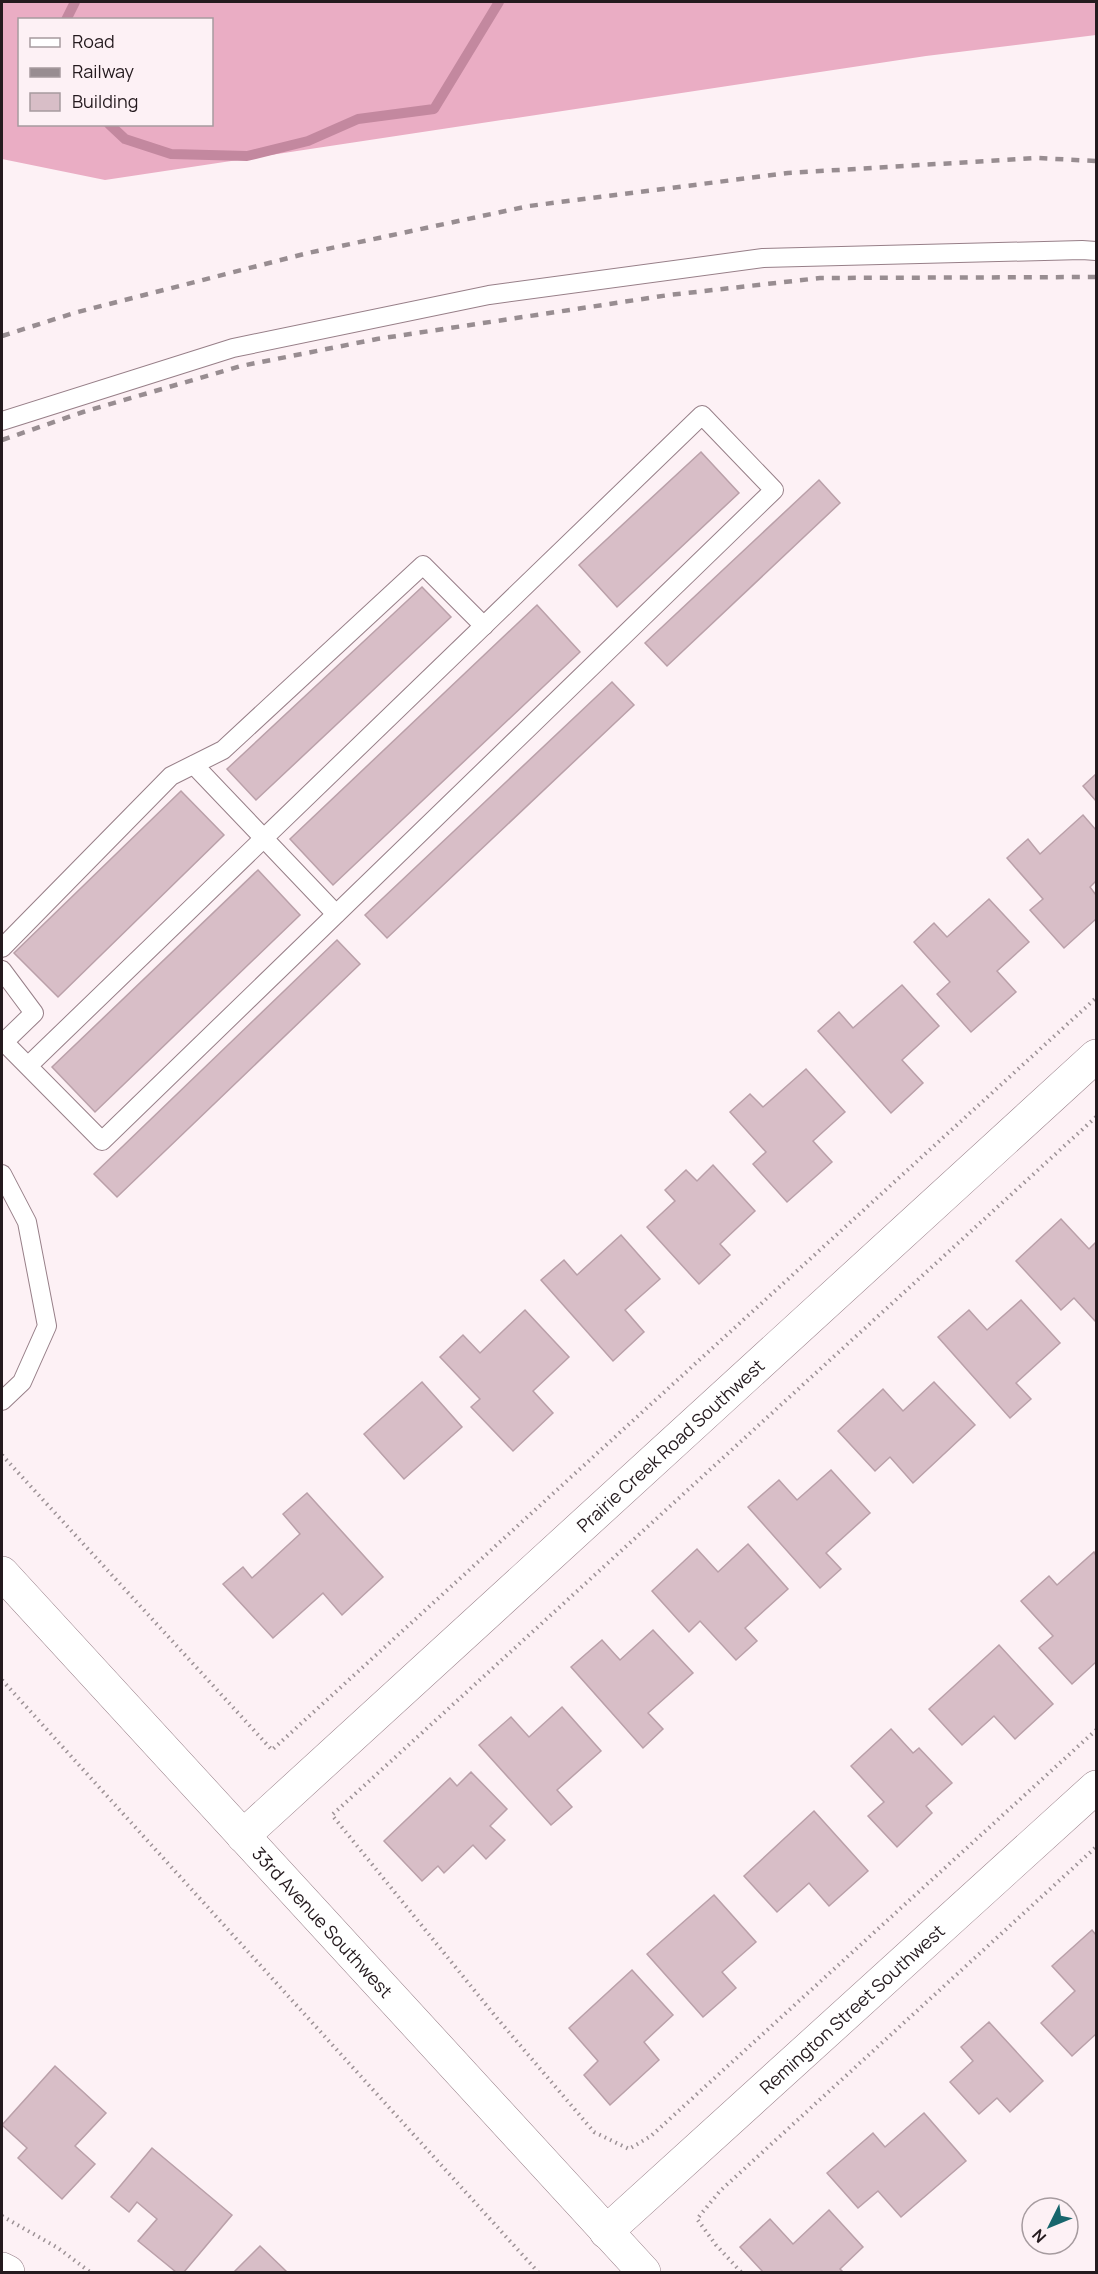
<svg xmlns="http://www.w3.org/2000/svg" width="1098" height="2274" font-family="Manrope,sans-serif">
  <rect width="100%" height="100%" fill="#fdf1f5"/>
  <path fill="#eaadc4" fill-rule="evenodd" d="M2 2H1096V35L926 56 105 180 2 159ZM20 20H212V124H20Z"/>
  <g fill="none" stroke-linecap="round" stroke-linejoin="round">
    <g stroke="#c3889f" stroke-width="10">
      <path d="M66 20 75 2"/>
      <path d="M109 124 125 139 171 154 247 156 308 141 358 119 434 109 499 2"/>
    </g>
  </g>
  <g fill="#d8bec7" stroke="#baa0a9" stroke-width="1.5">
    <path d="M701 452 739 493 617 607 579 565Z"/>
    <path d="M819 480 840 503 667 666 645 643Z"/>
    <path d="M422 587 451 617 256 800 227 769Z"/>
    <path d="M537 605 580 652 333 885 290 839Z"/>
    <path d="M612 682 634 705 387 938 365 915Z"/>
    <path d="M1096 774V801L1083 786Z"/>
    <path d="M181 791 224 835 58 997 14 953Z"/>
    <path d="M1083 815 1096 830V881L1090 887 1096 895V919L1064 948 1030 910 1043 899 1007 858 1028 839 1040 854Z"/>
    <path d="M258 870 300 915 95 1112 52 1067Z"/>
    <path d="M989 899 1029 942 997 971 1016 992 971 1032 937 994 950 982 914 942 934 923 947 937Z"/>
    <path d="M337 940 360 964 117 1197 94 1174Z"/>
    <path d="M902 985 939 1026 902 1060 923 1083 891 1113 818 1031 839 1012 853 1028Z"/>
    <path d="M806 1069 845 1112 813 1141 832 1162 787 1202 753 1164 766 1152 730 1112 750 1094 763 1107Z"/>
    <path d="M713 1165 755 1211 720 1244 730 1255 699 1284 647 1227 675 1201 665 1190 686 1170 697 1181Z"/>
    <path d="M1061 1219 1089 1249 1096 1242V1322L1074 1298 1061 1310 1016 1261Z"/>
    <path d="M621 1235 660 1279 625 1310 644 1332 613 1361 541 1280 564 1260 577 1275Z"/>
    <path d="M1021 1300 1060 1343 1016 1383 1031 1399 1010 1418 938 1337 969 1310 987 1330Z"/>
    <path d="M525 1310 569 1357 533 1391 553 1413 513 1451 471 1407 480 1399 440 1357 463 1335 480 1353Z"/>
    <path d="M422 1382 462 1427 404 1479 364 1434Z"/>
    <path d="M934 1382 975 1425 913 1483 890 1457 875 1471 838 1431 883 1389 903 1411Z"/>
    <path d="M831 1470 870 1513 826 1553 841 1569 820 1588 748 1507 779 1480 797 1500Z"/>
    <path d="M307 1493 383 1577 342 1615 323 1593 273 1638 223 1584 243 1567 252 1578 300 1534 283 1514Z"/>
    <path d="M748 1544 788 1589 745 1628 757 1641 736 1660 700 1621 689 1632 652 1591 697 1549 718 1572Z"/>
    <path d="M1094 1552 1096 1556V1662L1072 1684 1039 1648 1053 1636 1021 1601 1049 1576 1057 1585Z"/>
    <path d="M653 1630 693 1673 648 1713 663 1729 643 1748 571 1667 602 1640 620 1660Z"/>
    <path d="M999 1645 1053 1704 1015 1739 994 1716 962 1745 929 1709Z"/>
    <path d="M562 1707 601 1751 557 1790 572 1807 551 1825 479 1745 511 1717 529 1737Z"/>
    <path d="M891 1729 913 1753 919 1748 952 1783 926 1806 932 1813 897 1847 868 1816 884 1802 851 1766Z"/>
    <path d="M471 1772 507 1809 490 1826 505 1840 486 1859 473 1845 444 1873 438 1866 422 1881 384 1841 450 1778 457 1786Z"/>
    <path d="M814 1811 868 1871 829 1906 809 1883 777 1912 744 1876Z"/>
    <path d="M714 1895 756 1942 722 1972 736 1988 703 2017 647 1954Z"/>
    <path d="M1092 1930 1096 1935V2034L1072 2056 1041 2023 1075 1991 1052 1966Z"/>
    <path d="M632 1970 673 2015 644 2042 659 2060 610 2105 584 2075 598 2061 569 2028Z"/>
    <path d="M989 2022 1043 2081 1010 2112 997 2098 979 2114 950 2082 973 2061 961 2047Z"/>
    <path d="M55 2066 106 2113 75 2146 95 2164 62 2199 18 2158 27 2148 2 2125Z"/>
    <path d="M924 2113 966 2161 901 2217 878 2191 858 2208 827 2173 873 2133 885 2147Z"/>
    <path d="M152 2148 232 2215 184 2272H176L138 2241 157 2219 137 2202 129 2212 111 2197Z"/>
    <path d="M829 2210 863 2247 840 2269 843 2272H763L740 2247 770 2219 793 2244Z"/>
    <path d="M260 2246 287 2272H234Z"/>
  </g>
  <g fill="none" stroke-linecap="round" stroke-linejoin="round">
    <defs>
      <g id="service">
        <path d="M2 421 233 348 489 295 763 258 1082 250 1096 251"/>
        <path d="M194 765 336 914"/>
        <path d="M2 948 171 776 223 750 423 565 484 626"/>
        <path d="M2 970 34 1013 4 1042"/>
        <path d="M2 1045 4 1042 102 1141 774 490 702 415 28 1066"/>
        <path d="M2 1174 27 1222 47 1326 22 1382 2 1401"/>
      </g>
      <g id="minor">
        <path id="s1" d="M243 1836 1096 1056"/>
        <path id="s2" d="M606 2232 1096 1787"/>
        <path d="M2 2269 8 2272"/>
      </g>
      <g id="tertiary">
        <path id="s3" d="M2 1573 644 2272"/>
      </g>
    </defs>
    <use href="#service" stroke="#977f88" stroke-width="20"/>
    <use href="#minor" stroke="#977f88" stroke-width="34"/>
    <use href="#tertiary" stroke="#977f88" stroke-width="34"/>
    <g stroke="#9d9296" stroke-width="4" stroke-dasharray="1.5 4.5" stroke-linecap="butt">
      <path d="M1096 1117 332 1815 496 2017 594 2132 629 2149 651 2136 1096 1730"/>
      <path d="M2 1455 272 1750 1096 998"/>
      <path d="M2 1680 538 2272"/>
      <path d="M2 2216 58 2248 90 2272"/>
      <path d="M741 2272 716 2245 697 2219 720 2191 1096 1847"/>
    </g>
    <use href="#service" stroke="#fff" stroke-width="18"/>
    <use href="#minor" stroke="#fff" stroke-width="33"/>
    <use href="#tertiary" stroke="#fff" stroke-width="33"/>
    <g stroke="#988d91" stroke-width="4.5" stroke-dasharray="8 8" stroke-linecap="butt">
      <path d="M2 336 74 313 308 253 529 206 788 173 1037 158 1096 161"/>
      <path d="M2 440 83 412 241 366 377 339 669 295 820 278 1096 277"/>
    </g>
  </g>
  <g text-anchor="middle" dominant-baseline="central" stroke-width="6" stroke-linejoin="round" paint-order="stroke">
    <g font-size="18" fill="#241a1e" stroke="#fdf1f5">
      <text stroke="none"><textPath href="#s1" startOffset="579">Prairie Creek Road Southwest</textPath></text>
      <text stroke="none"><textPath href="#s3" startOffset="474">33rd Avenue Southwest</textPath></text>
      <text stroke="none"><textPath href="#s2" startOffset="332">Remington Street Southwest</textPath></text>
    </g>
  </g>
  <rect width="1098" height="2274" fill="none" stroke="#241a1e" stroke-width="6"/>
  <rect x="18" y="18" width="195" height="108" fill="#fdf1f5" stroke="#a69b9f" stroke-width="1.5"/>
  <rect x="30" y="38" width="30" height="9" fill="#ffffff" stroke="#a69b9f" stroke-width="1.5"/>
  <text x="72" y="48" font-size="18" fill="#241a1e">Road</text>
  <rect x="30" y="68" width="30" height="9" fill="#988d91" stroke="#a69b9f" stroke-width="1.5"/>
  <text x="72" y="78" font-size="18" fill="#241a1e">Railway</text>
  <rect x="30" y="93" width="30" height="18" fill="#d8bec7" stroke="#a69b9f" stroke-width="1.5"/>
  <text x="72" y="108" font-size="18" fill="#241a1e">Building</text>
  <g transform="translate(1050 2226) rotate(227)"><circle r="28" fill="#fdf1f5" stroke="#a69b9f" stroke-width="1.5"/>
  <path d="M0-4.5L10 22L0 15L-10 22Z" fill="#18666d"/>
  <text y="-9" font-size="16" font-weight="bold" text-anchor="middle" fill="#241a1e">N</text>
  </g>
</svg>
